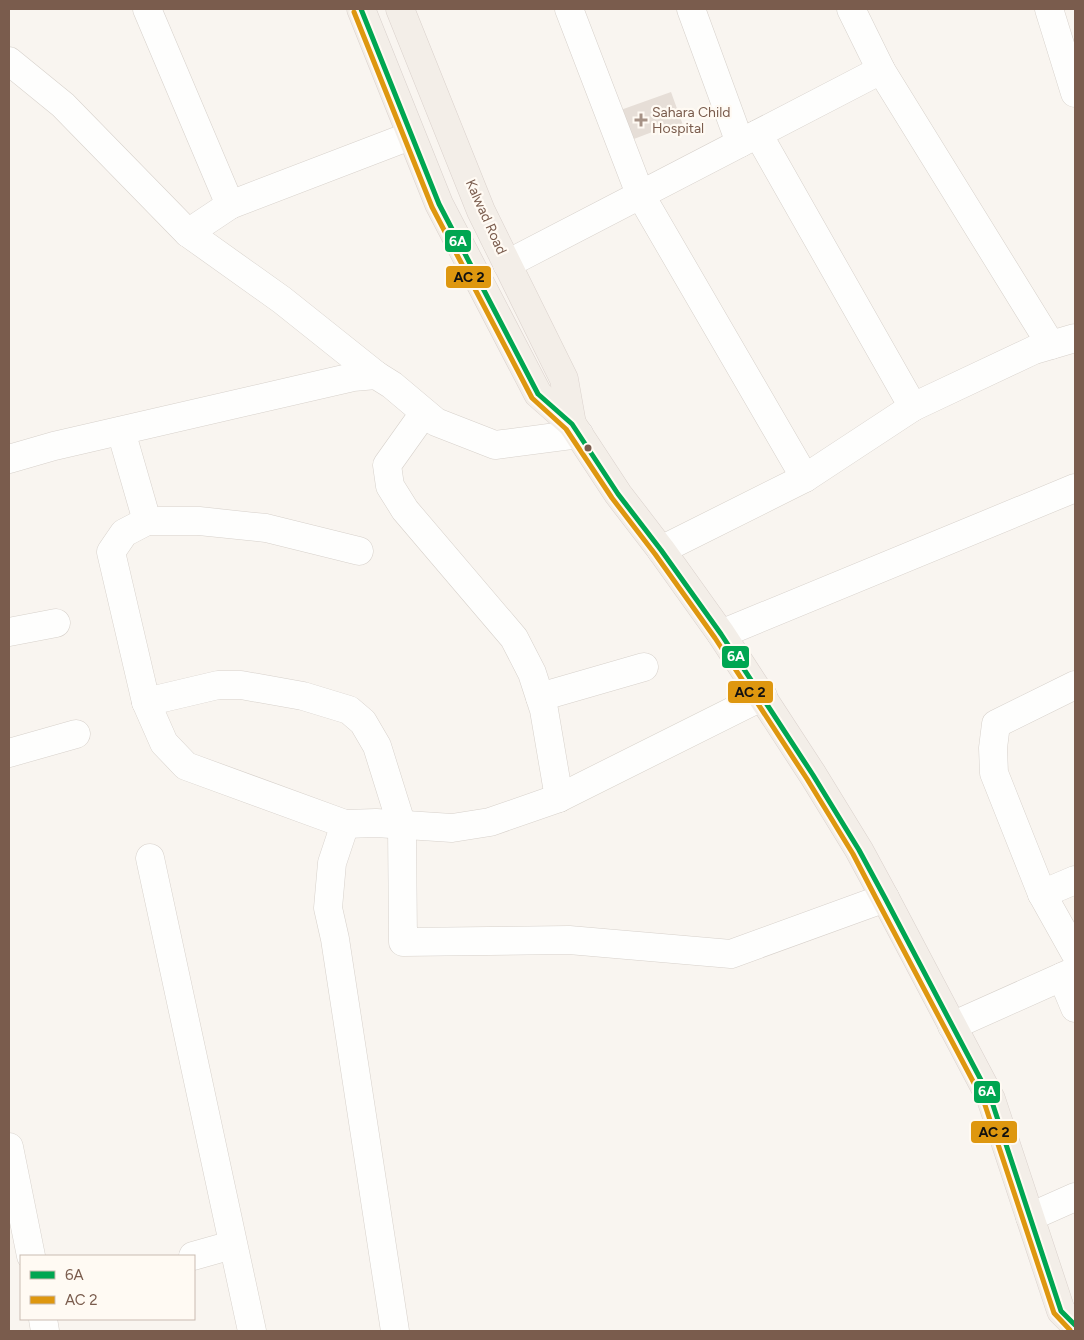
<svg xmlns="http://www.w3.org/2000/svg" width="1084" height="1340" font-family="Figtree,sans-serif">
  <rect width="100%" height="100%" fill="#f9f5f0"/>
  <path fill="#e6ded7" d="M671 92 684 128 671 133 668 126 626 142 615 112Z"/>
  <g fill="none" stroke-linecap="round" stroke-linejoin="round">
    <defs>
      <g id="street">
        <path d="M147 9 230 205 188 233"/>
        <path d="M569 9 640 194 805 478"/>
        <path d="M691 9 740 143"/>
        <path d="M851 9 881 70 1051 345"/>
        <path d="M1049 9 1075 93"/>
        <path d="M9 61 63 105 188 233 282 300 376 375"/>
        <path d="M758 134 913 407"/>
        <path d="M230 205 410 136"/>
        <path d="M507 264 881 70"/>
        <path d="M424 413 387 465 390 486 405 510 514 638 532 673 544 710 559 798"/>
        <path d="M121 431 147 521"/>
        <path d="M9 459 54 446 353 377 376 375 392 385 436 422 495 445 579 434"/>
        <path d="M661 550 805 478 913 407 1034 350 1075 338"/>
        <path d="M359 551 266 528 199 521H147L124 533 111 552 146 702 164 743 186 766 345 824 376 823 452 828 490 822 559 798 763 696"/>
        <path d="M9 632 56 623"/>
        <path d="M721 634 1075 488"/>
        <path d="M1075 685 996 724 993 748 994 773 1042 894 1075 953"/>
        <path d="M540 697 644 667"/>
        <path d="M146 702 218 685H241L303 696 349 710 363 722 377 746 402 826 403 942 569 940 731 954 885 898"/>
        <path d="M9 753 76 734"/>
        <path d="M345 824 332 863 328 908 335 939 395 1331"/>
        <path d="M150 858 252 1331"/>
        <path d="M1042 894 1075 880"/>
        <path d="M1062 977 1075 1008"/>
        <path d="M952 1026 1075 971"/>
        <path d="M9 1147 31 1256"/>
        <path d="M1030 1217 1075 1197"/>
        <path d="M193 1256 232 1245"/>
        <path d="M43 1319 45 1331"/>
      </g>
      <g id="primary">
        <path d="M361 9 439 204 538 394 572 424 618 494 661 550 721 634 813 775 859 850 885 898 991 1099 1061 1311 1075 1325"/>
        <path d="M400 9 481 211 564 379 572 424"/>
      </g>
    </defs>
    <use href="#street" stroke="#d7d1cb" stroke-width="29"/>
    <use href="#primary" stroke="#dad1cc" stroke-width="29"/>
    <use href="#street" stroke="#fefefd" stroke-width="28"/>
    <use href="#primary" stroke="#f3eee8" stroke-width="28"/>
    <defs>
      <path id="bus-1" d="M361 9 439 204 538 394 572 424 618 494 661 550 721 634 813 775 859 850 885 898 991 1099 1061 1311 1075 1325"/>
      <path id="bus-2" d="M354 12 432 207 532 398 566 429 612 498 655 554 715 638 807 779 853 854 878 902 984 1102 1054 1313 1070 1330"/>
    </defs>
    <use href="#bus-1" stroke="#fffaf3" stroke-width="9"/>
    <use href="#bus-2" stroke="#fffaf3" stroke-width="9"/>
    <use href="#bus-1" stroke="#00a651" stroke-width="5"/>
    <use href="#bus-2" stroke="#de970f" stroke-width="5"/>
  </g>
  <path fill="#a69286" stroke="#fffaf3" stroke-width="2" d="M638.5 112.5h5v5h5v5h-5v5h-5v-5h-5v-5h5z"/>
  <circle fill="#7a5c4d" stroke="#fffaf3" stroke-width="2" cx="588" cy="448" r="4.5"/>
  <g text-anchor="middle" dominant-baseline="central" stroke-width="4.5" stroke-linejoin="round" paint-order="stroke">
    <g font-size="14" fill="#7a5c4d" stroke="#fffaf3" text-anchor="start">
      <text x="652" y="112">Sahara Child<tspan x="652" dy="16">Hospital</tspan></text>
    </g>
    <g font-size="14" fill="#7a5c4d" stroke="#fffaf3">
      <text transform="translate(486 217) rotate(66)">Kalwad Road</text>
    </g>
  </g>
  <g stroke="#fffaf3" stroke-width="2">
    <rect x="444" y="229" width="28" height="24" rx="5" fill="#00a651"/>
    <rect x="445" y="265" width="47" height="24" rx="5" fill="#de970f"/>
    <rect x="721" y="645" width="29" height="24" rx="5" fill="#00a651"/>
    <rect x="727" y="680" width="47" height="24" rx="5" fill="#de970f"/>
    <rect x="973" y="1080" width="28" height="24" rx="5" fill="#00a651"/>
    <rect x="970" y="1120" width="48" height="24" rx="5" fill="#de970f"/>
  </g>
  <g font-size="14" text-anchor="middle" font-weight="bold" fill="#fff">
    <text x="458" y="246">6A</text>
    <text x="736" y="661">6A</text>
    <text x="987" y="1096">6A</text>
  </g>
  <g font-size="14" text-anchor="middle" font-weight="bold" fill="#111">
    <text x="469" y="282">AC 2</text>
    <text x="750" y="697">AC 2</text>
    <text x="994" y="1137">AC 2</text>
  </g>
  <rect width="1084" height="1340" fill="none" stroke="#7a5c4d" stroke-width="20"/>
  <rect x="20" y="1255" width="175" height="65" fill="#fffaf3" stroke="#cabbb1"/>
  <rect x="30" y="1271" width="25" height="8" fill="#00a651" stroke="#cabbb1"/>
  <text x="65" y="1280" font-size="15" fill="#7a5c4d">6A</text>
  <rect x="30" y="1296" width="25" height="8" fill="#de970f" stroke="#cabbb1"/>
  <text x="65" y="1305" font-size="15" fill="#7a5c4d">AC 2</text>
</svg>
